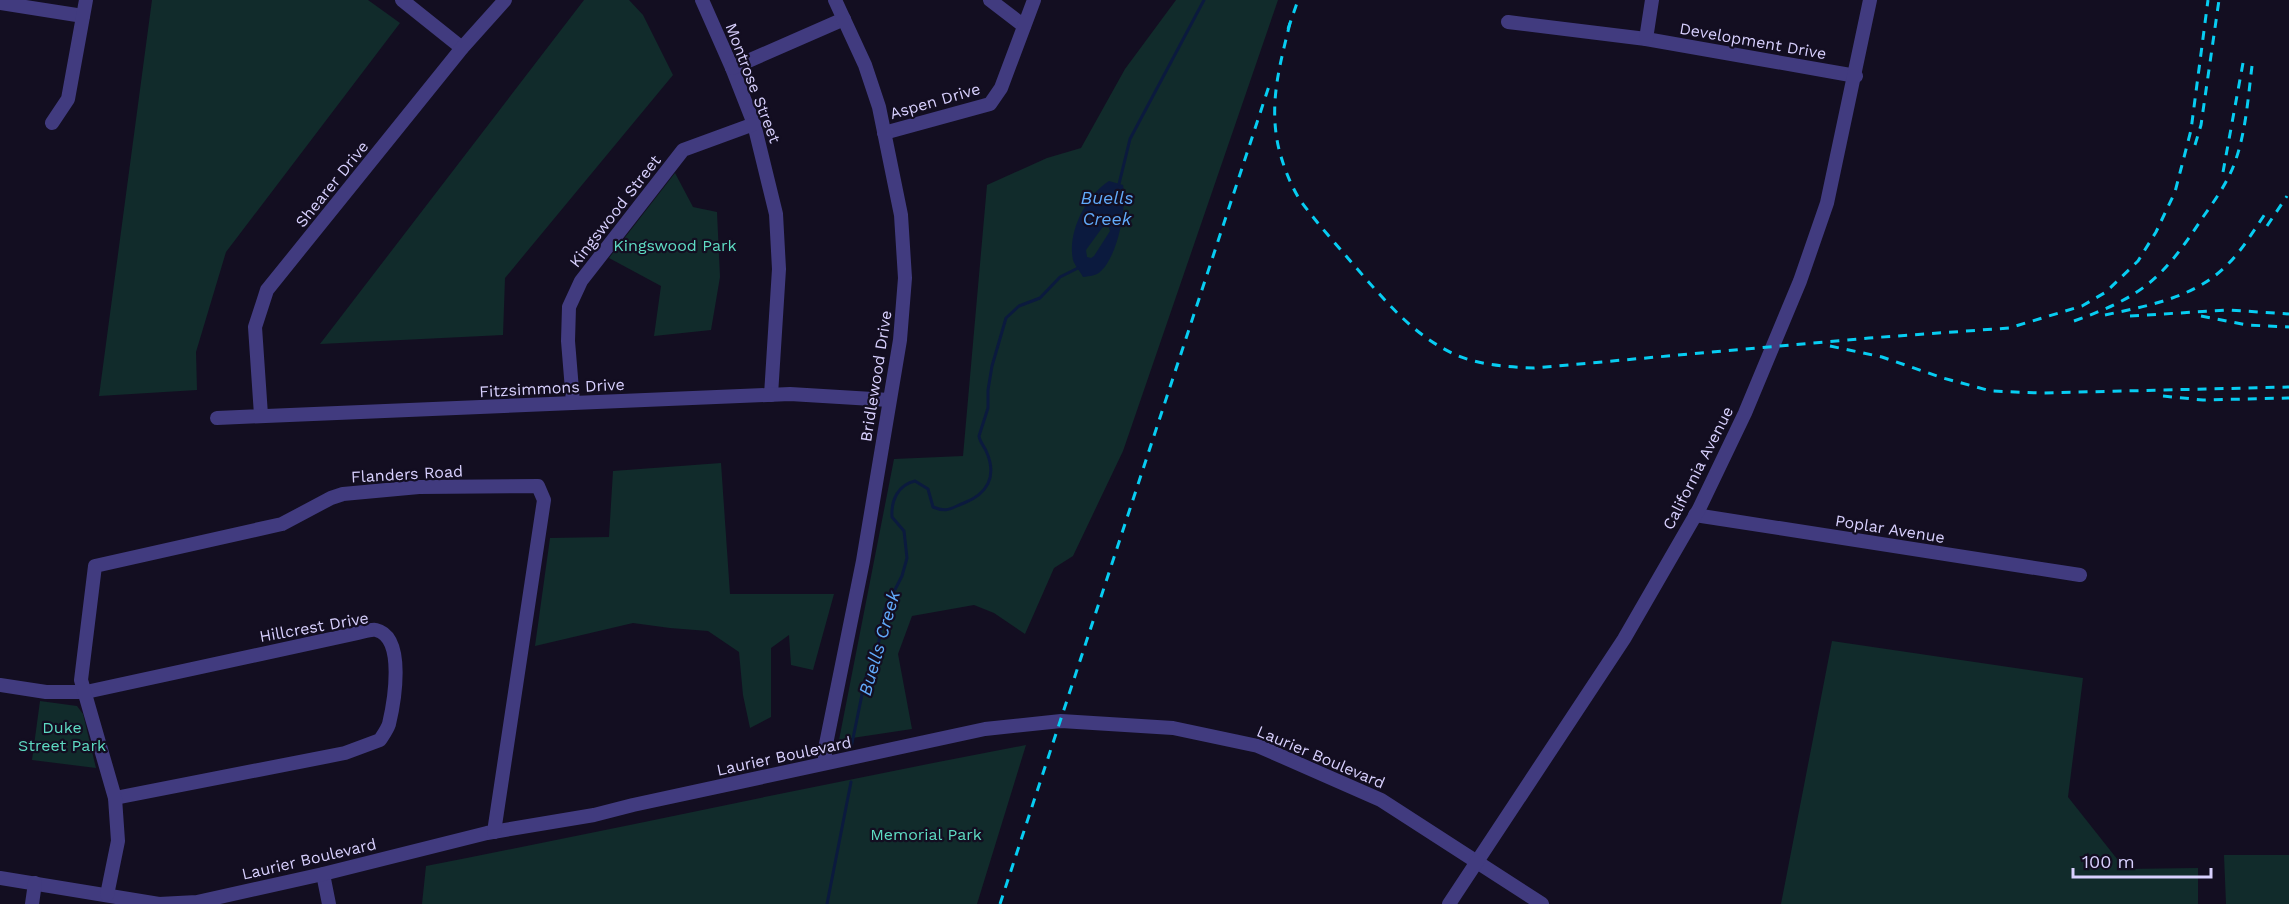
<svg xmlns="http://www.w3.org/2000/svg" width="2289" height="904" font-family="'Work Sans',sans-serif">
  <rect width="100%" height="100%" fill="#130e21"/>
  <g fill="#112b2b">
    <path d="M152 0H368L400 23 226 252 196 352 197 390 99 396Z"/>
    <path d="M584 0H629L643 15 673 75 505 278 503 335 320 344Z"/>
    <path d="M1176 0H1278L1123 451 1073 556 1054 568 1025 634 994 613 974 605 912 616 898 654 912 729 839 740 894 459 963 456 987 185 1047 158 1081 148 1125 69Z"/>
    <path d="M675 173 693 207 717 212 720 277 711 330 654 336 661 286 609 258Z"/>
    <path d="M721 463 730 594H834L813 670 791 665 789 635 771 648V717L750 728 743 695 739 652 708 631 670 628 633 623 535 646 550 538 609 537 613 471Z"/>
    <path d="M1832 641 2083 678 2068 797 2125 869 2198 868V904H1781Z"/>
    <path d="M40 701 77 706 83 714 96 768 32 760Z"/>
    <path d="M1026 745 977 904H422L426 866C626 827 825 783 1026 745Z"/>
    <path d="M2224 855H2289V904H2226Z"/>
  </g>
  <path fill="#0b1a3e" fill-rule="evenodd" d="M1109 181 1123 185C1127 207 1118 255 1101 271 1096 276 1090 276 1083 277 1080 271 1075 266 1073 260 1067 233 1086 195 1109 181ZM1108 225 1110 231 1094 256 1091 258 1087 257 1086 250 1102 228Z"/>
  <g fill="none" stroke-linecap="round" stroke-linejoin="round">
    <g stroke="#0b1a3e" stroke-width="3">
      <path d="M1119 184 1130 139 1204 0"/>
      <path d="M851 748 865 680 878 646 885 609 902 576 907 558 904 531 892 517C891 500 898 485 915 481L928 489 933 507C947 513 951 508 964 503 987 494 997 477 987 453 985 447 980 443 979 436L988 408V390L992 366 1006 318 1019 306 1040 298 1060 277 1078 268"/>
      <path d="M827 904 851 782"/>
    </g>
    <g stroke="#413b7f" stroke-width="14">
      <path d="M402 0 462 48"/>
      <path d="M702 0 732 68 754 124 776 214 779 269 771 395"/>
      <path d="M990 0 1024 26"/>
      <path d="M0 3 83 16"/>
      <path d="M1508 22 1646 39 1856 76"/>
      <path d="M1646 39 1652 0"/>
      <path d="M732 68 844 19"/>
      <path d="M52 123 68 99 86 0"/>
      <path d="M884 133 990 104 1001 88 1034 0"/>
      <path d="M573 402 568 341 569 307 581 281 683 150 754 124"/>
      <path d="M261 415 255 327 267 290 462 48 505 0"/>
      <path d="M217 418 790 394 889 400"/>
      <path d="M1695 515 2080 575"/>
      <path d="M0 685 46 692H86L358 633C363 632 371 629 376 630 406 637 394 703 389 724 387 730 383 735 380 740L345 753 115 798"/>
      <path d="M825 763V749L863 561 900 340 905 278 901 215 879 107 865 65 835 0"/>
      <path d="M323 874 329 904"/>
      <path d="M0 878 159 904 197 902 323 874 487 833 594 815 633 805 985 729 1061 721 1173 728 1258 746 1381 800 1542 904"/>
      <path d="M107 895 118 841 115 798 81 680 95 566 282 524 331 498 343 494 419 487 538 486 544 500 494 832"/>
      <path d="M32 904 35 883"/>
      <path d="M1449 904 1624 639 1699 509 1745 413 1800 281 1827 203 1870 0"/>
    </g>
    <g stroke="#07cdf2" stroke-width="3" stroke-dasharray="9 8" stroke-linecap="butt">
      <path d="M1290 23C1280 64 1269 102 1278 145 1282 163 1290 184 1300 200 1316 222 1335 243 1352 263 1383 298 1411 334 1454 354 1478 365 1507 367 1534 368L1869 338 2009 328 2082 306 2106 292 2138 261 2156 232 2175 192 2191 130 2208 0"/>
      <path d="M1288 29 1298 0"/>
      <path d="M2195 145 2201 125 2219 0"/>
      <path d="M2223 172 2243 63"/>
      <path d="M2267 226 2287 196"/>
      <path d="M2105 315C2147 306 2193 298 2225 267 2242 251 2254 230 2267 211"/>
      <path d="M2130 316 2228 310 2289 314"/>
      <path d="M2201 316 2247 325 2289 327"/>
      <path d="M2074 321C2144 296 2163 278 2203 217 2215 200 2228 182 2235 162 2246 131 2248 98 2252 66"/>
      <path d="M1830 346 1882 357 1943 378 1991 391 2041 393 2289 387"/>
      <path d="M2163 396 2203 400 2289 398"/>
      <path d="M1000 904 1270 83"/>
    </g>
  </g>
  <g text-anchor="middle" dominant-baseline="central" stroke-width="4.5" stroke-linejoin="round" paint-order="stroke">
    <g font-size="16" fill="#d8d0fe" stroke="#130e21">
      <text transform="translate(1753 41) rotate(10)">Development Drive</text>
      <text transform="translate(753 83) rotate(69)">Montrose Street</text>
      <text transform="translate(935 101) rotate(-16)">Aspen Drive</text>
      <text transform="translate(332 184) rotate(-51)">Shearer Drive</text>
      <text transform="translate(615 211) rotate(-52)">Kingswood Street</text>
      <text transform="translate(876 376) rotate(-81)">Bridlewood Drive</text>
      <text transform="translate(552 388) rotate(-3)">Fitzsimmons Drive</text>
      <text transform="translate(1698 468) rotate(-63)">California Avenue</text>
      <text transform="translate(407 474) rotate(-3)">Flanders Road</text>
      <text transform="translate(1890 529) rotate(9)">Poplar Avenue</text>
      <text transform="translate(314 627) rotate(-10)">Hillcrest Drive</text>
      <text transform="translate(784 756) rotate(-12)">Laurier Boulevard</text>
      <text transform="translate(1321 757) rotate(23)">Laurier Boulevard</text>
      <text transform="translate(309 859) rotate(-13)">Laurier Boulevard</text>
    </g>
    <g font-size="16" fill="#5edbc3" stroke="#130e21">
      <text x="675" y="245">Kingswood Park</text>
      <text x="62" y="727">Duke<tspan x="62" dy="18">Street Park</tspan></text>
      <text x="926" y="834">Memorial Park</text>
    </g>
    <g font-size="18" font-style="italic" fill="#61aafa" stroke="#130e21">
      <text x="1107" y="197">Buells<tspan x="1107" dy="21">Creek</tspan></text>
      <text transform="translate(879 643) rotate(-74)">Buells Creek</text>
    </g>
  </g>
  <path d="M2073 868v9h138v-9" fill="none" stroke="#d8d0fe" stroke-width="3"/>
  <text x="2082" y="868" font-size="18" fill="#d8d0fe" stroke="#130e21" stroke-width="4.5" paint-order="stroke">100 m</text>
</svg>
